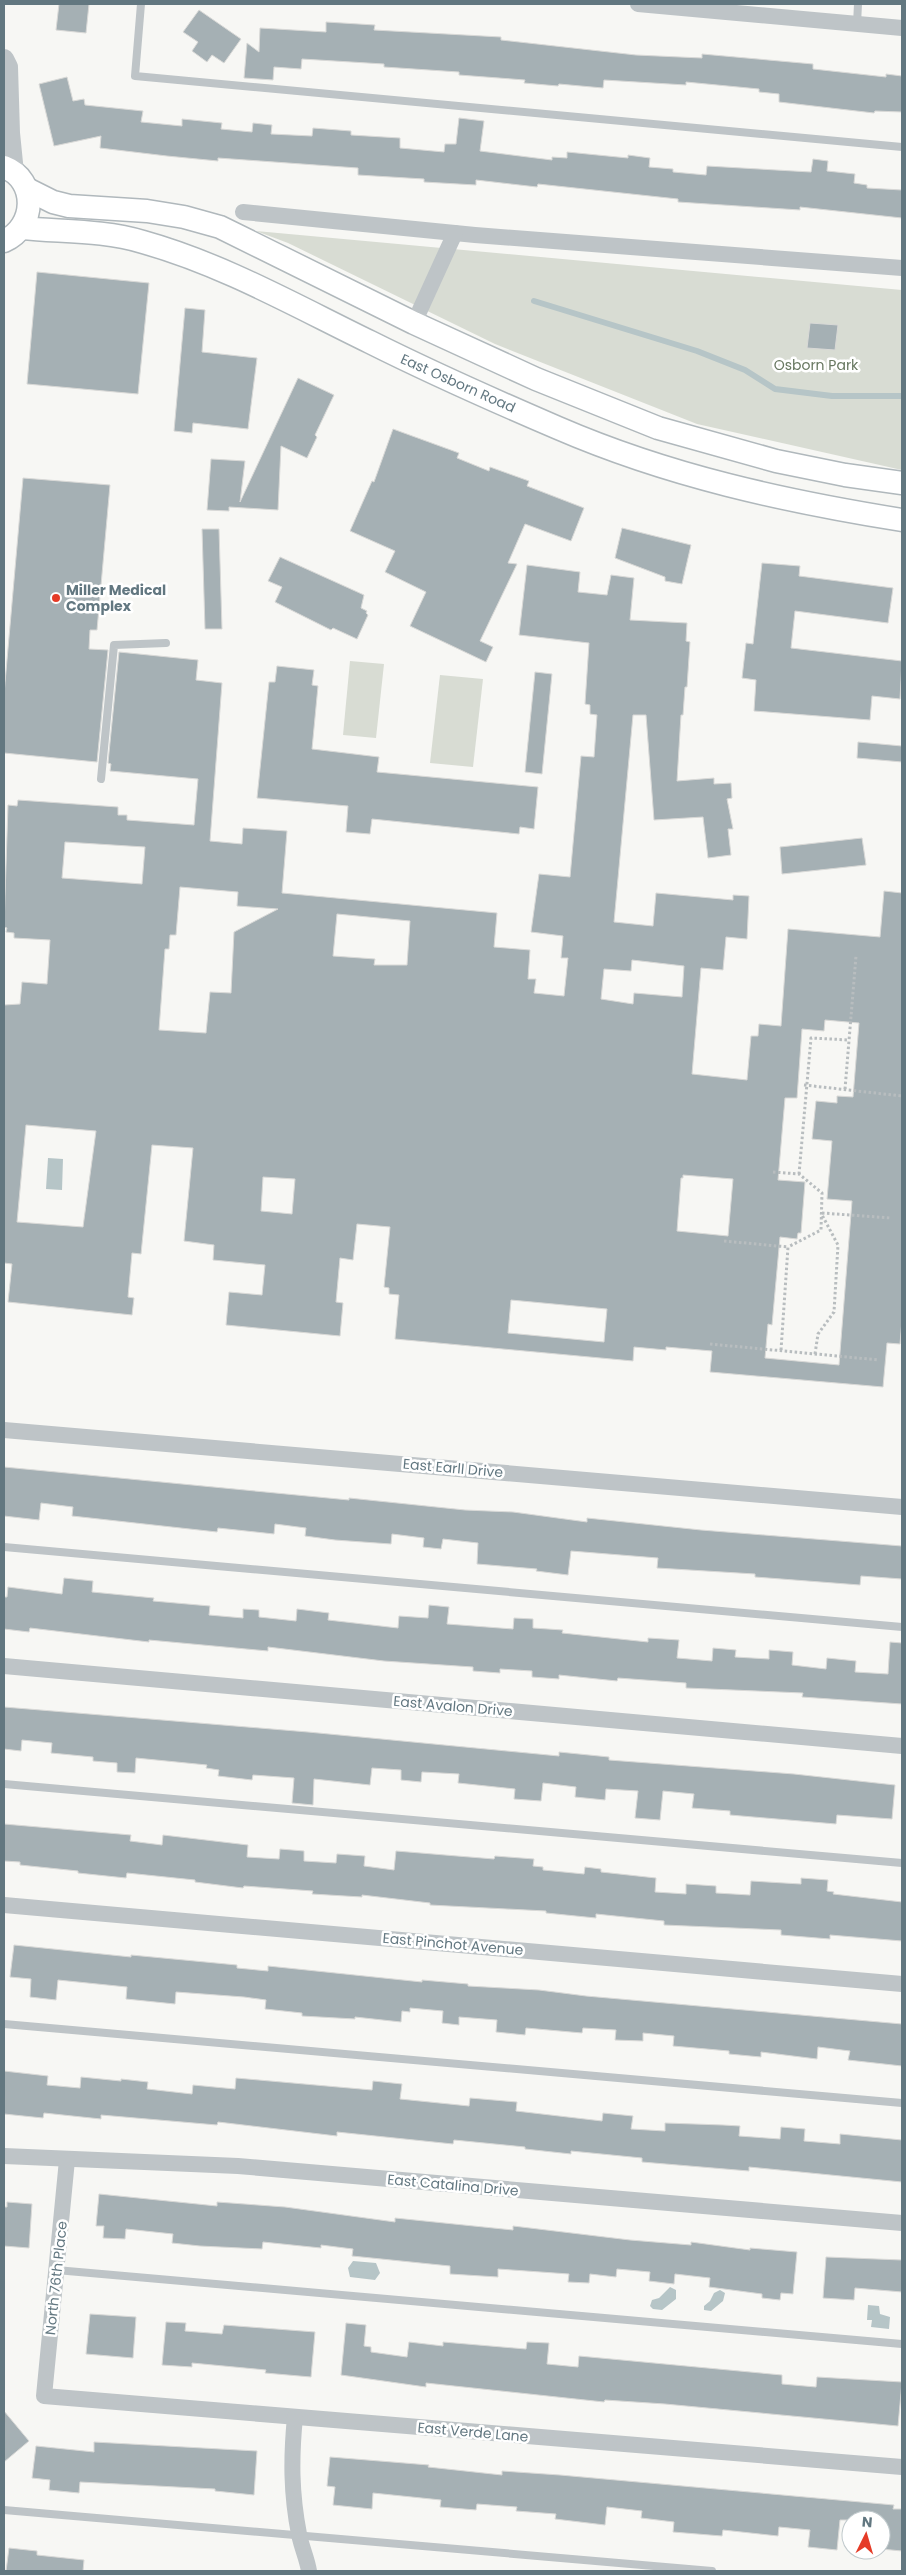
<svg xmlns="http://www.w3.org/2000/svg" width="906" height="2575" font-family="Poppins,sans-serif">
  <rect width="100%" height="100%" fill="#f7f7f4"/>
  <g fill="#d8dcd3">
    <path d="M256 231 902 290V470L697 424 495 344 288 243Z"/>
    <path d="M350 661 384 664 376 738 343 735Z"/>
    <path d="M440 675 483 679 473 767 430 763Z"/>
  </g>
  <g fill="#b6c5c7">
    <path d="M48 1158 63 1159 62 1190 46 1189Z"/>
    <path d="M353 2261 376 2263 380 2273 375 2280 350 2277 348 2268Z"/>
    <path d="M670 2287 676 2290V2299L662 2310 653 2309 650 2306 652 2300 659 2298Z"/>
    <path d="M720 2290 725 2293 723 2301 711 2311 704 2310V2306L710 2301 714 2293Z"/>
    <path d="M868 2305 879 2306 880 2314 890 2317 889 2329 871 2327 872 2320H867Z"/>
  </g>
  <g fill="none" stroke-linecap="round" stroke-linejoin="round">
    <path stroke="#b6c5c7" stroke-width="6" d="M534 301 697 351 745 370 775 389 832 396H902"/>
  </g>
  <g fill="#a5b0b4" stroke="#d9d9d7" fill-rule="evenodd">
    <path d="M59 4H89L86 33 56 30Z"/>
    <path d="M199 10 241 39 224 63 212 55 207 62 192 51 198 42 183 32Z"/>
    <path d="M326 22 375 25 374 30 501 37V40L636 55 702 58V54L813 64V69L886 77V74L902 76V112L875 111 874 113 779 102V94L759 92V89L686 82V85L604 80 603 88 559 84 558 86 524 83 525 80 459 75V72L384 67V64L302 59 301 69 274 67 273 80 244 78 247 43 259 52 260 28 326 32Z"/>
    <path d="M67 77 73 101 84 99 85 105 143 111 141 122 182 126V119L222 123 221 129 252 132 253 123 272 125 271 134 312 136 313 128 351 131V135L400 138V148L444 152 445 144H456L459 118 484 121 480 151 552 160V157L567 158V152L628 158V155L650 158 649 167 673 169V172L706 175 707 166 811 172 813 159 828 161 827 171 855 174 854 183 867 185V188L902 190V218L800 207V210L678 202V199L538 184 537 187 476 180V185L424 182V179L358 175V168L218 158V161L167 156 100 148 101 136 54 146 39 84Z"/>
    <path d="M37 272 149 283 138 394 27 384Z"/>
    <path d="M185 308 205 310 202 352 257 358 248 429 193 423 192 433 174 431Z"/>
    <path d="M810 323 838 325 835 350 807 348Z"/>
    <path d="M298 378 334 395 315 435 317 437 307 458 281 446 278 510 229 507V511L207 510 211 459 245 461 240 502Z"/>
    <path d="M393 429 459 453 457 458 489 471 490 467 529 481 527 486 584 508 571 541 525 524 508 563 517 564 480 641 493 647 486 662 410 626 426 592 385 572 395 551 350 531 372 481 374 482Z"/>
    <path d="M23 478 110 485 97 630H90L89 649 108 650 97 762 4 753V694Z"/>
    <path d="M622 528 691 545 682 584 665 581V577L615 558Z"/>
    <path d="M202 529H219L222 629H205Z"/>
    <path d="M280 557 364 595 361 608 367 611 366 613 368 615 357 639 333 628 331 630 275 602 282 587 268 581Z"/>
    <path d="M762 563 800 566 799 576 893 588 888 623 795 611 791 648 902 661 900 699 872 696 870 720 754 711 756 680 742 678 746 643 753 644Z"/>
    <path d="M527 565 580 572 578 592 607 595 611 575 634 578 630 620 687 623 686 641 690 642 687 687H685L683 715H681L677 781 714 778V784L731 783 732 798 727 799 733 829H728L731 855 708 858 703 817 654 820 646 715H633L614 922 653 926 656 893 733 900V895L749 896 747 939 726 937 723 970 701 968 692 1074 747 1080 751 1036H758L759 1024 781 1026 788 929 880 937 884 891 902 893V1320L900 1344 887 1343 883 1387 710 1372 712 1351 666 1347V1350L634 1347 633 1361 395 1339 399 1295 389 1294V1288L384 1287 390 1227 357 1224 353 1260 340 1258 336 1302 343 1303 340 1336 226 1325 229 1292 262 1295 265 1265 213 1260 214 1245 184 1241 193 1148 152 1145 141 1254 132 1253 128 1297 134 1298 132 1315 8 1302 12 1264 4 1263V1005L20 1004 22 982 47 984 50 940 14 938V933L6 932 7 928 4 927 8 805 17 806 18 800 118 807V815H127V820L194 825 198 779 110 771 111 764 108 763 119 652 198 660 196 680 222 683 210 841 242 844 243 828 287 831 282 893 497 913 494 947 530 950 528 979H536L534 993 564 996 568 958H561L563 936 531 932 539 874 570 877 581 756 594 757 597 715 590 714V705L585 704 589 643 519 635ZM65 842 145 847 142 884 62 878ZM180 887 238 892 237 906 278 909 234 932 231 993 210 992 206 1033 159 1030 165 949H169L170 935H176ZM337 914 410 921 407 965H374L375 959 333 956ZM632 960 684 966 682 997 634 993 633 1004 601 999 604 969 631 971ZM825 1020 859 1023 853 1097 837 1096V1103L816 1101 812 1139 832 1141 827 1199 852 1201 839 1365 765 1358 768 1324 772 1325 780 1237 797 1239 798 1233H801L805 1182 778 1180 785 1098H797L802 1029 824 1031ZM26 1125 96 1131 83 1227 17 1222ZM683 1175 733 1179 728 1236 677 1231 681 1178H683ZM263 1177 295 1179 292 1214 261 1211ZM511 1300 607 1309 604 1342 508 1333Z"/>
    <path d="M277 666 314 670 312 685 318 686 312 749 379 757 377 772 538 787 534 829 520 827 519 834 372 819 370 834 346 832 348 806 257 798 269 682H275Z"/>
    <path d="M535 672 552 674 542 774 525 772Z"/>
    <path d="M858 742 902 746V762L857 758Z"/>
    <path d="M862 838 866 865 782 874 780 847Z"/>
    <path d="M4 1467 349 1500V1498L465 1510 513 1512 587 1522V1518L701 1530 902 1546V1579L861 1576 860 1585 755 1577V1574L657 1568 658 1558 571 1551 568 1575 536 1571 537 1569 477 1564 478 1543 443 1539 441 1549 423 1547 424 1538 392 1534 391 1544 335 1540 305 1536 306 1528 275 1524 274 1534 218 1528 217 1532 72 1516 73 1507 41 1503 39 1520 4 1516Z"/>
    <path d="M64 1578 93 1581 92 1592 154 1598 153 1601 210 1606 209 1615 243 1618V1609L259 1610V1617L296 1621 297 1609 329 1613 328 1620 398 1628 399 1616 428 1618 429 1605 449 1607 447 1624 513 1629 514 1618 533 1619V1628L563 1630 562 1633 648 1642V1638L679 1640 677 1658 712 1661 713 1648 736 1650 735 1657 769 1659V1650L793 1652 792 1665 826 1669 827 1658 856 1661 855 1672 888 1674 890 1642 902 1643V1704L802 1697 803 1693 686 1688V1683L618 1678 617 1681 559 1675V1679L532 1677V1671L500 1669V1673L473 1671V1667L384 1661 268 1647V1651L149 1640V1642L30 1628 29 1632 4 1629V1597H7L8 1587 62 1594Z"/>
    <path d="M4 1707 308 1732 559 1756V1752L609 1757V1760L794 1774 895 1785 892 1819 837 1815 836 1824 730 1815V1811L692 1808 694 1794 663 1791 660 1820 635 1818 638 1791 606 1789 605 1800 575 1797 576 1787 543 1783 541 1801 514 1799 515 1789 458 1783 459 1774 422 1772 421 1782 401 1780V1770L372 1768 370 1785 314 1779 313 1805 292 1803 294 1778 253 1775 252 1780 218 1776 219 1770 206 1768 207 1765 136 1758 135 1773 117 1772V1763L93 1761V1757L51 1753 52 1743 22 1740 21 1751 4 1749Z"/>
    <path d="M4 1824 131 1835 130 1841 162 1845 163 1835 248 1845 247 1857 279 1859 280 1849 304 1851V1861L336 1863 337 1854 365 1856 364 1866 394 1870 396 1851 494 1859 495 1856 534 1859 533 1866 543 1867V1870L584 1874 585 1867 601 1869V1872L656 1878 655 1892 686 1894V1884L716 1886V1893L750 1895 751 1881 801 1884V1878L828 1880 827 1891 834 1892 833 1894 902 1902V1941L830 1935V1939L781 1935V1930L664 1925V1921L596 1914V1918L546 1913V1911L430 1905V1903L362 1895V1897L312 1894 313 1891 244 1886 243 1888 195 1882V1880L127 1873 126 1878 78 1873V1871L20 1865V1862L4 1861Z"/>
    <path d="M14 1945 131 1957V1955L237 1965V1968L268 1971V1966L422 1982V1980L468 1984V1986L539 1990 586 1996 902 2024V2066L848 2060 850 2051 818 2047 817 2059 761 2052V2057L729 2054V2051L673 2046 674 2036 643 2033V2041L615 2040 616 2030 583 2028 582 2033 526 2028 525 2035 496 2032 497 2020 459 2017V2025L442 2023 443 2011 410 2008V2012L402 2011 401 2022 355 2017V2019L302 2016V2013L265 2009 266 2000 244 1997 176 1992 175 2004 126 1999 127 1987 58 1980 56 2000 30 1997 31 1979 10 1977Z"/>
    <path d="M4 2071 48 2076 47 2085 80 2088 81 2077 121 2081V2079L148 2082 147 2089 192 2094 193 2085 235 2089 236 2078 372 2090 373 2081 402 2084 400 2099 469 2106 470 2098 517 2102 516 2111 602 2121 603 2113 633 2116 631 2129 665 2131V2123L723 2125 740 2126 739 2136 780 2139 781 2127 805 2129 804 2141 840 2144V2134L902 2140V2182L749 2167V2171L642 2162V2158L571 2151V2154L525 2149V2147L454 2140 453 2144 337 2132V2136L218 2122 217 2125 101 2115V2119L44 2113 43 2118 4 2114Z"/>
    <path d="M99 2194 217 2206V2202L285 2207 395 2222V2218L513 2230V2226L630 2240 691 2245V2242L750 2250V2248L797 2252 793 2294 781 2293 780 2300 762 2298V2294L709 2287 710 2278 675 2274 674 2284 649 2281 650 2272 617 2269 616 2277 590 2274 589 2283 568 2282 569 2274 498 2269V2277L450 2274V2266L352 2256 353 2249 321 2245V2248L263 2242 262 2249 200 2246 172 2243 173 2234 126 2229 125 2239 103 2238 104 2226H96Z"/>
    <path d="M7 2202 32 2204 29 2248 4 2246V2207H7Z"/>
    <path d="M826 2257 902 2260V2292L855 2288 854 2300 823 2298Z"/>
    <path d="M90 2314 136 2317 133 2358 86 2354Z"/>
    <path d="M166 2322 186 2323 185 2331 222 2334 224 2325 315 2332 311 2377 265 2373 266 2370 192 2363V2367L162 2365Z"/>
    <path d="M346 2323 366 2325 364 2346 371 2347V2352L407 2357 409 2342 443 2346V2342L526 2349 527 2342 549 2343 547 2364 578 2367 579 2356 782 2375V2384L816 2387 817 2377 902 2382 898 2426 665 2404 605 2400 604 2402 426 2383V2387L341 2375Z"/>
    <path d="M4 2411 29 2441 4 2462Z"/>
    <path d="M94 2442 257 2451 254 2495 215 2491V2489L80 2482 79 2493 49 2490 50 2480 32 2478 36 2446 94 2452Z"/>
    <path d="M330 2457 429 2465 428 2467 502 2475V2471L560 2475 894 2505 893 2509H902V2551L881 2549V2520H840L837 2550 808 2547 810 2530 779 2527 778 2536 723 2530 722 2536 673 2532 674 2522 641 2518 642 2511 607 2507 605 2525 555 2519 556 2514 516 2511 517 2507 477 2504 476 2510 440 2507 441 2500 373 2493 372 2509 333 2505 335 2487 327 2486Z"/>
    <path d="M9 2548 37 2551V2555L84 2560 83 2571H6Z"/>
  </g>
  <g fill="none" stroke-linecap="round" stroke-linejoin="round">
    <defs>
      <g id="secondary">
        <path d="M4 167C38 180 36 227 4 241"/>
        <path d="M27 189 53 202 69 206 147 211 184 217 220 227 414 323 536 379 658 428 776 461 845 475 902 483"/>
        <path d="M22 228C62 232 103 230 143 242 222 264 296 306 370 342 432 373 495 401 558 428 669 476 784 501 902 520"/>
      </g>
    </defs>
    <use href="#secondary" stroke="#b0b8bc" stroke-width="25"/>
    <g stroke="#b8bdbf" stroke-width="3" stroke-dasharray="2.5 2.5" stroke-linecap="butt">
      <path d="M804 1085 902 1096"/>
      <path d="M845 1089 856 956"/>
      <path d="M773 1172 799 1174 822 1193 821 1230 788 1247"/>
      <path d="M799 1174 811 1038 849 1040"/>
      <path d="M822 1213 891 1218"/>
      <path d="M724 1241 788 1247 781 1350"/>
      <path d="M710 1344 879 1360"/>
      <path d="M815 1354 818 1334 834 1312 838 1245 821 1213"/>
    </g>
    <g stroke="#bec4c7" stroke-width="8">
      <path d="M141 4 135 76 902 147"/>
      <path d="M857 24 858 4"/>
      <path d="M101 779 114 645 166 643"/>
      <path d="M4 1547 902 1627"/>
      <path d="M4 1784 902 1863"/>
      <path d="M4 2024 902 2103"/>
      <path d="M56 2270 902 2344"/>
      <path d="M4 2510 712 2571"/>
    </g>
    <g stroke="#bec4c7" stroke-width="16">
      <path d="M638 4 902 28"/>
      <path d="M243 212 475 235 902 268"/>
      <path d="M414 323 455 233"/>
      <path d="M4 1430 902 1507"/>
      <path d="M4 1666 902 1746"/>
      <path d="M4 1905 902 1984"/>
      <path d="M4 2156 238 2166 902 2223"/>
      <path d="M67 2160 44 2396 902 2467"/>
      <path d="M295 2417C291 2458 291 2493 299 2534 301 2546 307 2558 309 2571"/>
    </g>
    <path stroke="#bec4c7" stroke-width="20" d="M4 59 8 67 10 133 14 173"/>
    <use href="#secondary" stroke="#fff" stroke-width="22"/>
  </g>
  <circle fill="#e53b27" stroke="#fff" stroke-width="2" cx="56" cy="598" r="5"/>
  <g text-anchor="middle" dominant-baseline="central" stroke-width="5" stroke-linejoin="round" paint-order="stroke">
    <g font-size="14" fill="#687861" stroke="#fff">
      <text x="816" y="365">Osborn Park</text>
    </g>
    <g font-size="14" fill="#627780" stroke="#fff">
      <text transform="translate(458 383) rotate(24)">East Osborn Road</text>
      <text transform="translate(453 1468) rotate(5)">East Earll Drive</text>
      <text transform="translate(453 1706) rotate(5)">East Avalon Drive</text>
      <text transform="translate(453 1944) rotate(5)">East Pinchot Avenue</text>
      <text transform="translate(453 2185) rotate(5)">East Catalina Drive</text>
      <text transform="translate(56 2278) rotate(-84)">North 76th Place</text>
      <text transform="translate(473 2432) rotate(5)">East Verde Lane</text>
    </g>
    <g font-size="14" font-weight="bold" fill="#627780" stroke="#fff" text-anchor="start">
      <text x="66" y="590">Miller Medical<tspan x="66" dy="16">Complex</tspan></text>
    </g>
  </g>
  <rect width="906" height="2575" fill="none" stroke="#627780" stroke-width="10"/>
  <g transform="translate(866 2535) rotate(5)"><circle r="24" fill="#ffffff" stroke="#c0c9cc"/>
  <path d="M0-4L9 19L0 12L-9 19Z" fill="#e53b27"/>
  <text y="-8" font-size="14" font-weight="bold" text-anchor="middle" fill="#627780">N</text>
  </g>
</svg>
